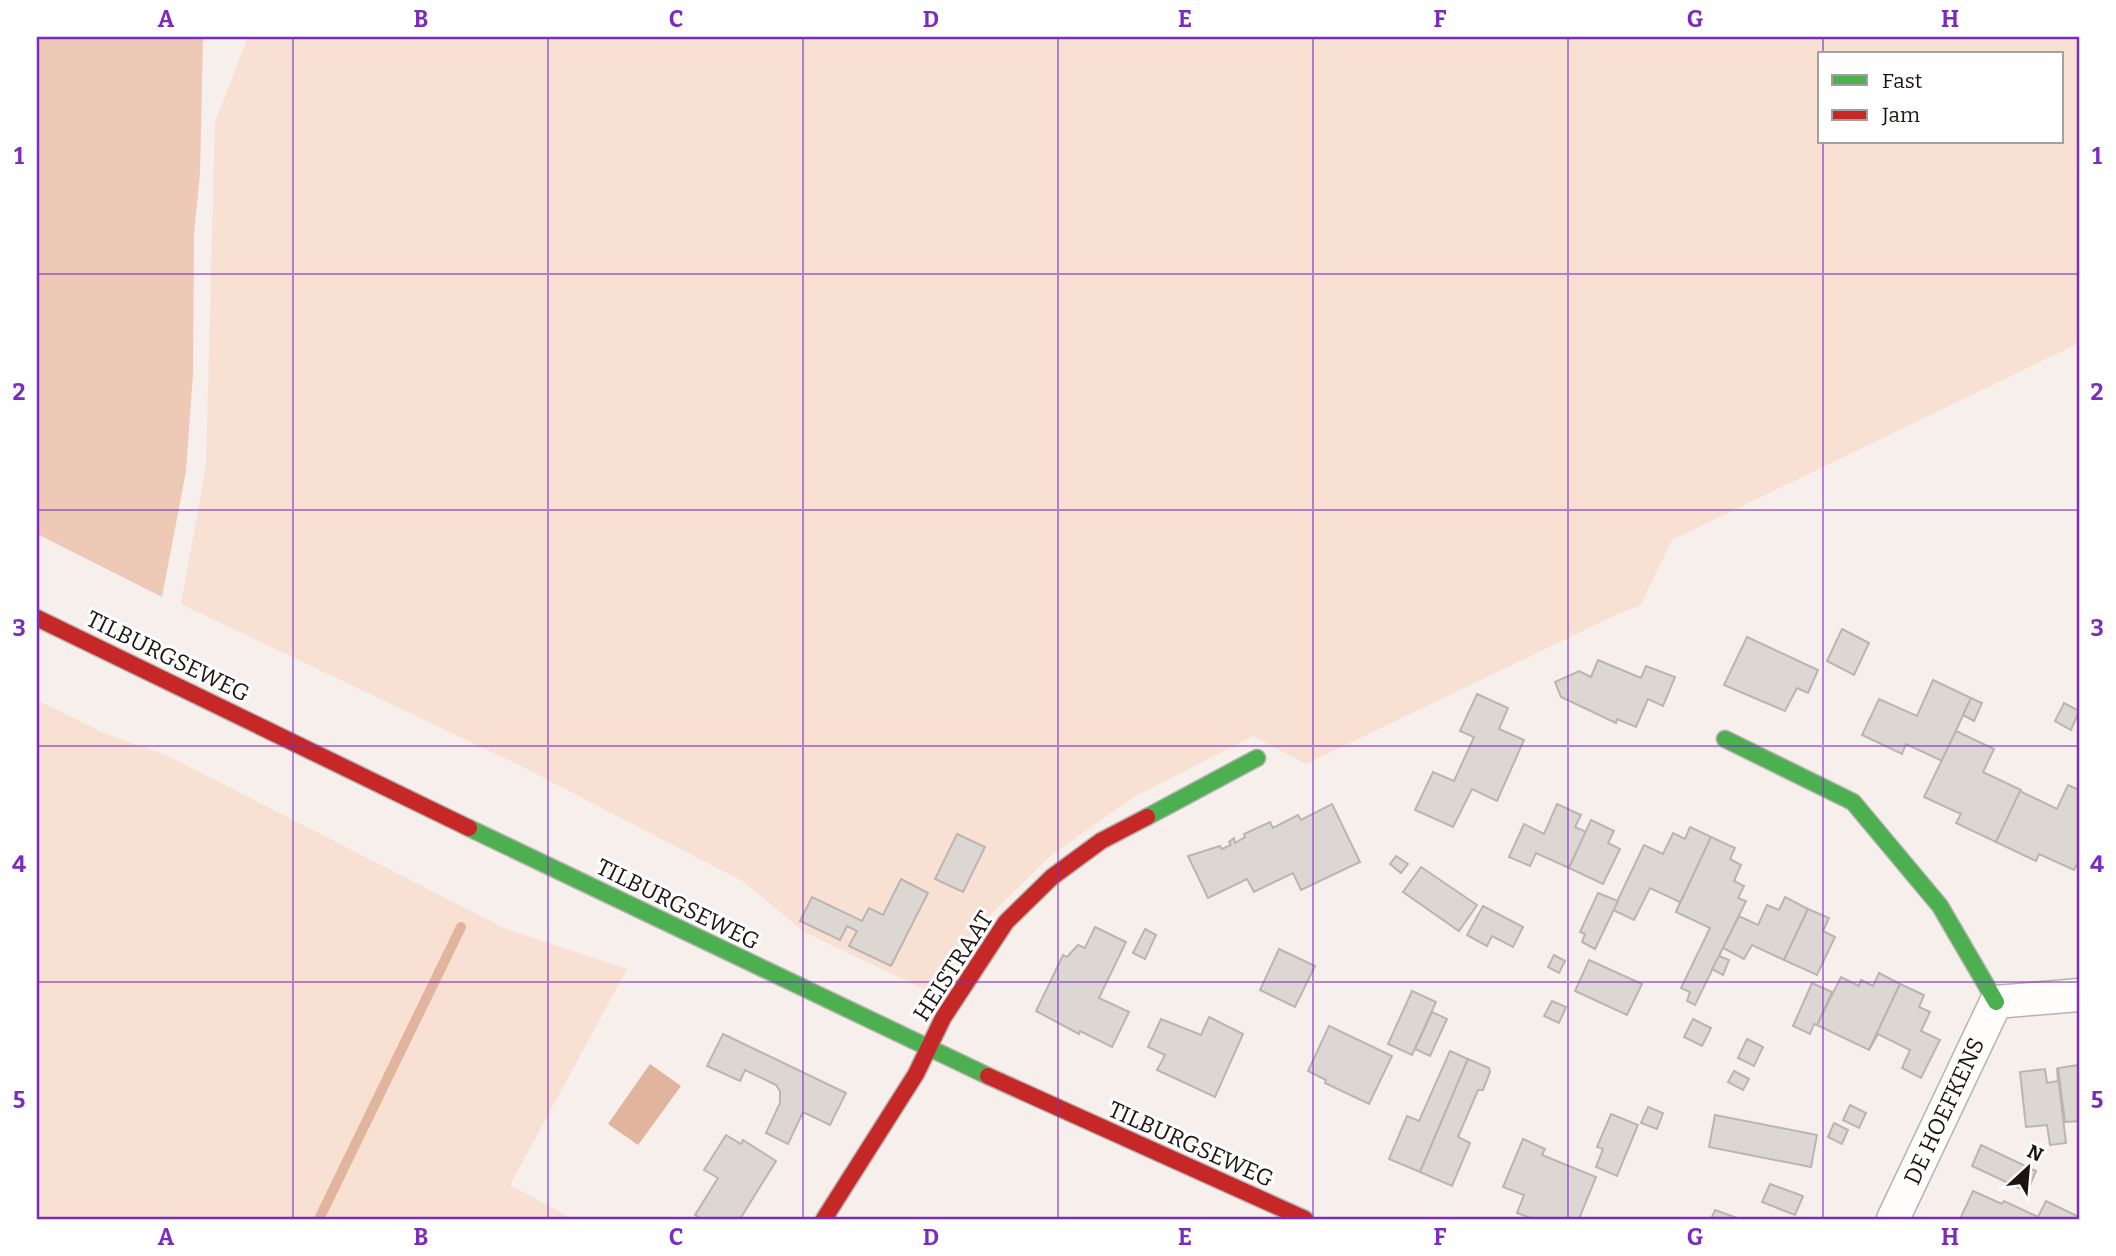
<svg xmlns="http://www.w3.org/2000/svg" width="2116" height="1256" font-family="Bitter,serif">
  <rect width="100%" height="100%" fill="#f6efeb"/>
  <g fill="#f8e1d3" fill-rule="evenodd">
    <path d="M248 37H2079V343L1672 540 1640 606 1620 613 1306 764 1253 736 1134 797 1050 856 976 929 936 995 804 932 744 882 519 765 181 604 206 465 215 122ZM1820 54H2062V142H1820Z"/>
    <path d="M37 700 106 734 168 756 506 929 627 969 510 1185 573 1219H37Z"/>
  </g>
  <path fill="#eecab6" d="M37 37H203L200 173 194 234 193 374 186 471 162 597 37 534Z"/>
  <path fill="#e0b49d" d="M650 1064 681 1086 638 1145 608 1124Z"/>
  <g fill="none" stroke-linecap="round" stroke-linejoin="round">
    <path stroke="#e0b49d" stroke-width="10" d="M319 1219 461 927"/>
  </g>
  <g fill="#dcd7d3" stroke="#bbb5b2" stroke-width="2">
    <path d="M1842 629 1869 643 1854 675 1827 661Z"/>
    <path d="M1747 637 1818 670 1808 693 1797 688 1785 711 1724 685Z"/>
    <path d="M1598 660 1641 678 1646 666 1675 677 1663 706 1648 699 1636 727 1617 719 1616 723 1561 697 1555 682 1579 671 1591 677Z"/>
    <path d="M1933 680 1971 698 1942 761 1906 744 1902 754 1862 735 1879 699 1917 716Z"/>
    <path d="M1477 694 1508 708 1499 729 1524 740 1497 801 1472 789 1453 827 1415 810 1433 772 1454 781 1474 737 1460 731Z"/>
    <path d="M1971 698 1982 703 1974 721 1963 715Z"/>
    <path d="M2064 703 2079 711 2071 730 2055 721Z"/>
    <path d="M1956 731 1994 749 1983 772 2021 790 1996 842 1956 823 1961 814 1924 797Z"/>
    <path d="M2068 785 2079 790V860L2074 870 2039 854 2036 861 1996 842 2020 791 2057 809Z"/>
    <path d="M1332 804 1360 862 1301 890 1293 873 1254 892 1247 879 1208 898 1188 856 1220 846 1222 849 1231 845 1229 842 1234 838 1235 843 1245 837 1244 834 1270 822 1273 828 1298 815 1301 820Z"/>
    <path d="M1557 804 1581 815 1575 827 1586 832 1569 868 1536 853 1530 866 1509 857 1524 824 1544 834Z"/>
    <path d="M1591 820 1614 831 1608 843 1620 849 1603 884 1569 868Z"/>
    <path d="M1690 827 1711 837 1676 912 1680 902 1650 888 1634 920 1613 910 1644 845 1663 854 1673 833 1685 839Z"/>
    <path d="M957 834 985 847 963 892 935 879Z"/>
    <path d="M1711 837 1735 848 1730 859 1741 865 1734 881 1744 886 1738 898 1746 901 1695 1005 1687 1001 1690 992 1681 988 1710 928 1676 912Z"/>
    <path d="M1396 856 1408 864 1401 873 1390 864Z"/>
    <path d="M1421 867 1477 905 1459 931 1403 892Z"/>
    <path d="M901 879 928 893 891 966 849 946 857 931 847 926 840 940 800 921 812 897 862 921 869 908 883 915Z"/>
    <path d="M1598 893 1618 901 1595 949 1582 942 1585 934 1580 932Z"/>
    <path d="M1785 897 1808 909 1784 960 1752 945 1744 959 1723 948 1739 916 1758 925 1767 905 1779 910Z"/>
    <path d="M1483 906 1523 927 1513 947 1492 936 1487 946 1467 935Z"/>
    <path d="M1808 909 1829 918 1823 931 1835 937 1817 975 1784 960Z"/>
    <path d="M1095 927 1126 942 1099 998 1129 1012 1112 1047 1080 1031 1079 1034 1036 1011 1063 955 1067 957 1078 945 1085 948Z"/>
    <path d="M1145 929 1156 935 1145 959 1133 953Z"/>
    <path d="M1279 949 1315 966 1295 1007 1260 990Z"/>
    <path d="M1554 955 1565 961 1559 973 1548 967Z"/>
    <path d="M1719 956 1729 960 1723 975 1712 969Z"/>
    <path d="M1589 960 1642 984 1627 1015 1575 991Z"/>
    <path d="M1879 973 1900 984 1869 1050 1817 1025 1841 977 1859 986 1861 980 1873 986Z"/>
    <path d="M1812 983 1832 992 1817 1025 1814 1024 1810 1034 1793 1026Z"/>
    <path d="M1900 984 1924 995 1919 1007 1930 1012 1921 1031 1940 1040 1921 1078 1902 1068 1910 1050 1878 1034 1869 1050Z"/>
    <path d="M1412 991 1436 1002 1412 1055 1388 1044Z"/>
    <path d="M1552 1001 1566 1007 1559 1023 1544 1016Z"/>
    <path d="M1432 1012 1447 1019 1430 1056 1415 1049Z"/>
    <path d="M1209 1017 1243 1034 1215 1097 1157 1070 1165 1055 1148 1047 1161 1019 1201 1035Z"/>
    <path d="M1693 1019 1711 1028 1702 1046 1684 1037Z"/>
    <path d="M1329 1026 1392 1056 1369 1104 1325 1083 1326 1080 1308 1071Z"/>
    <path d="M723 1034 846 1093 830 1125 803 1112 788 1144 766 1133 780 1103V1091L776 1085 745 1070 740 1081 707 1066Z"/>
    <path d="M1747 1039 1763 1047 1754 1066 1738 1058Z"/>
    <path d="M1450 1051 1468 1059 1420 1172 1389 1159 1407 1116 1419 1121Z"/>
    <path d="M1468 1059 1489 1068 1490 1072 1483 1090H1478L1458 1137 1470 1143 1452 1186 1420 1172Z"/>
    <path d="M2079 1065V1121L2065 1122 2058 1068Z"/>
    <path d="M2057 1068 2066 1143 2050 1145 2047 1125 2026 1127 2020 1072 2045 1069 2047 1083 2058 1081Z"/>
    <path d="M1734 1071 1749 1079 1743 1090 1728 1082Z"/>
    <path d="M1850 1105 1866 1113 1859 1128 1843 1120Z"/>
    <path d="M1648 1107 1663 1113 1657 1129 1641 1123Z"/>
    <path d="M1611 1114 1638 1125 1617 1176 1596 1167 1603 1149 1597 1147Z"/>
    <path d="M1715 1115 1817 1135 1811 1167 1709 1147Z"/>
    <path d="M1834 1123 1848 1130 1842 1144 1828 1137Z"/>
    <path d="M726 1135 741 1144 743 1140 776 1161 740 1219H702L695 1215 718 1178 704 1170Z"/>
    <path d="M1523 1139 1545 1149 1542 1155 1596 1177 1579 1219H1533L1517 1213 1524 1195 1503 1187Z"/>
    <path d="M1981 1145 2036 1171 2027 1192 1972 1166Z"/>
    <path d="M1770 1184 1803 1196 1795 1215 1762 1202Z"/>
    <path d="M1973 1191 2002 1204 2004 1201 2038 1217 2046 1201 2079 1217V1219H1960Z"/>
    <path d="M1715 1210 1740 1219H1711Z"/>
  </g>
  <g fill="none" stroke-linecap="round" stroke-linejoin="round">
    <defs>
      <path id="street" d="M1893 1219 1996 1002 2079 995"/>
      <g id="fast">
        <path d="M1725 739 1853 802 1940 906 1996 1002"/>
        <path d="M1147 817 1257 758"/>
        <path d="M469 828 988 1076"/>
      </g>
      <g id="jam">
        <path d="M37 618 469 828"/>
        <path d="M988 1076 1305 1219"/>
        <path d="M824 1219 916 1074 943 1018 1006 922 1052 877 1101 841 1147 817"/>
      </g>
    </defs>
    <use href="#street" stroke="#b8b2b0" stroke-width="35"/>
    <use href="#fast" stroke="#b8b2b0" stroke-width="19"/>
    <use href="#jam" stroke="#b8b2b0" stroke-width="19"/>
    <use href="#street" stroke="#fefdfc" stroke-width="32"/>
    <use href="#fast" stroke="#4caf50" stroke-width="16"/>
    <use href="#jam" stroke="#c62828" stroke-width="16"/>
  </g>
  <path fill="none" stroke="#7b2cbf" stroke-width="2" stroke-opacity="0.55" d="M293 37V1219M548 37V1219M803 37V1219M1058 37V1219M1313 37V1219M1568 37V1219M1823 37V54M1823 142V1219M37 274H2079M37 510H2079M37 746H2079M37 982H2079"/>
  <g text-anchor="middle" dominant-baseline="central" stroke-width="6" stroke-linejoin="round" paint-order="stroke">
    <g font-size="23" fill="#1a1513" stroke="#fefefe">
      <text transform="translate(168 656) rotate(26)">TILBURGSEWEG</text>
      <text transform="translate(678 904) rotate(26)">TILBURGSEWEG</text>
      <text transform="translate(953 966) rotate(-57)">HEISTRAAT</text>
      <text transform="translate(1944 1111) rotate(-65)">DE HOEFKENS</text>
      <text transform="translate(1191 1144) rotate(24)">TILBURGSEWEG</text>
    </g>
  </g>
  <rect width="2116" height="1256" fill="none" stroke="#fefefe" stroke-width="77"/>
  <rect x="1818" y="52" width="245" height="91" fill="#fefefe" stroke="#a3a1a0" stroke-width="2"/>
  <rect x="1832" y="75" width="35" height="10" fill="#4caf50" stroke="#a3a1a0" stroke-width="2"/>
  <text x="1882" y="88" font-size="21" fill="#1a1513">Fast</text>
  <rect x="1832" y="110" width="35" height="10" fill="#c62828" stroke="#a3a1a0" stroke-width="2"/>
  <text x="1882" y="122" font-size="21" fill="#1a1513">Jam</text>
  <g transform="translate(2028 1168) rotate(26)" stroke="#fefefe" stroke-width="5" paint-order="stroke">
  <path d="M0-5L12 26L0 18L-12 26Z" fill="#1a1513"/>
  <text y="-10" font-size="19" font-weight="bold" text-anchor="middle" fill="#1a1513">N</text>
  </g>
  <rect x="38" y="38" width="2040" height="1180" fill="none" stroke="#7b2cbf" stroke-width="2.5"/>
  <g font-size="23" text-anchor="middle" font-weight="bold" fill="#7b2cbf">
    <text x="166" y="27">A</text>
    <text x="421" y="27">B</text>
    <text x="676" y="27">C</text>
    <text x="931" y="27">D</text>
    <text x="1185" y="27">E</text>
    <text x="1440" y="27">F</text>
    <text x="1695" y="27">G</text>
    <text x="1950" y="27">H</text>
    <text x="19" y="164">1</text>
    <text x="2097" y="164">1</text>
    <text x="19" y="400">2</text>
    <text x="2097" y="400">2</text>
    <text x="19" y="636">3</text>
    <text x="2097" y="636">3</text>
    <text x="19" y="872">4</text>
    <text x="2097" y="872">4</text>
    <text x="19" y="1108">5</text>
    <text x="2097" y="1108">5</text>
    <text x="166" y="1245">A</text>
    <text x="421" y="1245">B</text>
    <text x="676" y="1245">C</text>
    <text x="931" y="1245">D</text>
    <text x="1185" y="1245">E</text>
    <text x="1440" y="1245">F</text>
    <text x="1695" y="1245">G</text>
    <text x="1950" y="1245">H</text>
  </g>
</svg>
